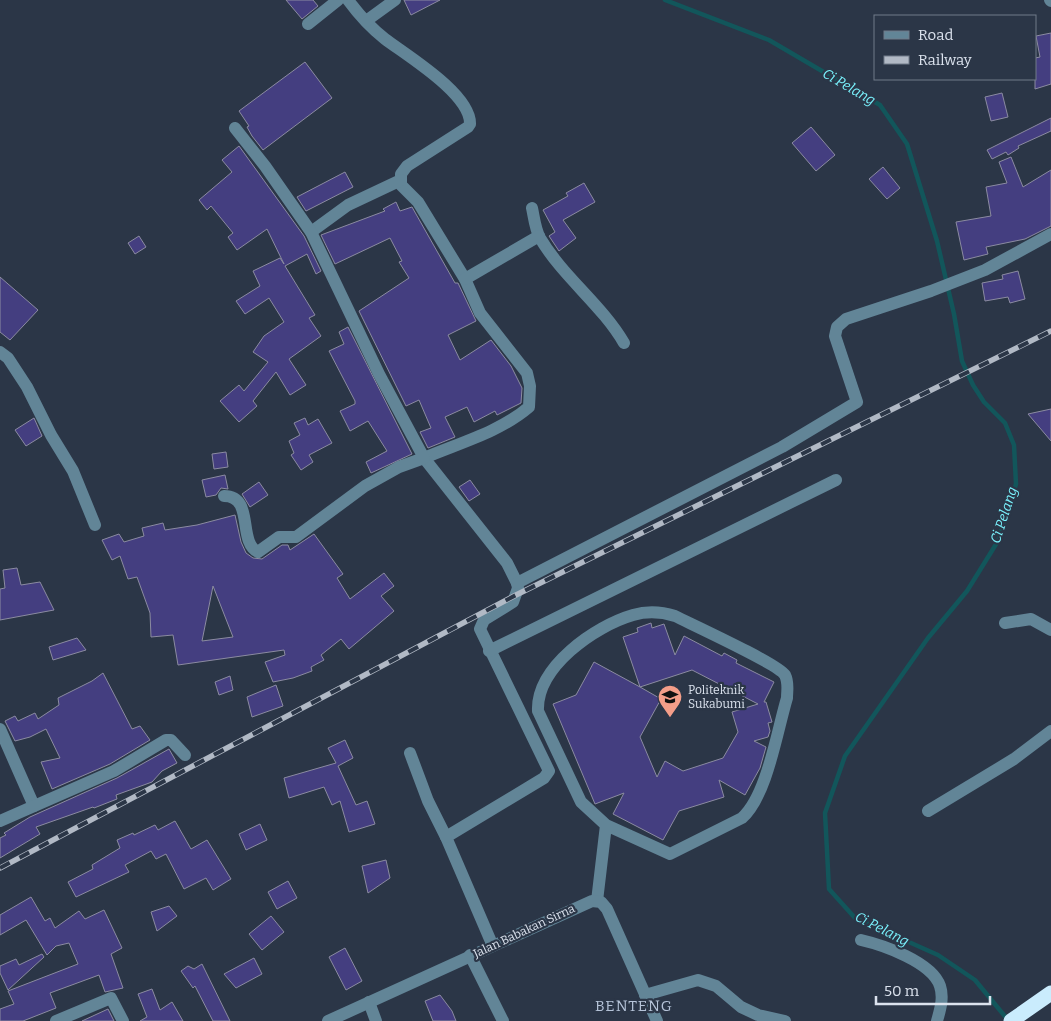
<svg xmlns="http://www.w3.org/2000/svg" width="1051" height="1021" font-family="Bitter,serif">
  <rect width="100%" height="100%" fill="#2b3647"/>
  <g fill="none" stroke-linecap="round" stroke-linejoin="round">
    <path stroke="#12565b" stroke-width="4.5" d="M665 0 769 40 880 105 907 144 937 241 954 314 962 361 973 385 984 402 1005 423 1014 445 1016 484 998 541 967 591 928 638 845 756 825 813 829 889 855 918 938 955 975 980 1008 1020"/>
  </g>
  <g fill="#443e80" stroke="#8b8ba1" fill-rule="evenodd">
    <path d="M286 0H313L318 6 302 19Z"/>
    <path d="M404 0H440L411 15Z"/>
    <path d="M1051 33V84L1035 89V58L1040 57 1036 36Z"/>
    <path d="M305 62 332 98 263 150 252 136 247 127 249 126 239 111Z"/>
    <path d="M1002 93 1008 117 991 121 985 97Z"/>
    <path d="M1051 118V131L1018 146 1019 148 1008 155 1006 152 992 159 987 150Z"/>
    <path d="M811 127 835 155 816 171 792 143Z"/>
    <path d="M239 146 304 236 321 271 316 274 307 254 285 266 315 315 309 318 321 336 289 359 306 385 290 395 276 372 253 401 257 406 239 422 220 401 239 385 244 391 268 362 253 352 264 336 284 322 269 298 245 314 236 301 260 286 253 271 280 258 284 264 267 229 237 250 228 237 233 233 211 206 207 210 199 200 232 172 222 160Z"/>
    <path d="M1011 157 1023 187 1051 170V226L1025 239 986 247 988 254 964 260 956 222 991 216 986 187 1007 183 999 162Z"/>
    <path d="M883 167 900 188 887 199 869 179Z"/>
    <path d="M345 172 353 187 306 211 297 197Z"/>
    <path d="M584 183 595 202 563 220 576 238 559 251 549 236 555 232 543 210 568 196 566 193Z"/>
    <path d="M396 202 400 211 412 207 455 283H458L476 321 448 335 460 360 491 340 511 366 522 388 521 403 497 415 495 411 474 422 467 407 445 417 455 437 428 448 420 432 431 428 419 400 406 406 359 311 409 278 399 262 402 261 390 238 335 264 321 235 385 211 383 209Z"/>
    <path d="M139 236 146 247 135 254 128 243Z"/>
    <path d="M1018 271 1025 299 1010 303 1008 297 985 301 982 283 1003 279 1002 275Z"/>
    <path d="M0 277 38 310 10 340 0 332Z"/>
    <path d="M348 327 412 454 371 473 366 462 387 451 368 421 350 431 340 411 355 404V401L329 351 344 344 339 332Z"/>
    <path d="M1051 409V441L1028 414Z"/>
    <path d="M34 418 42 436 26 446 15 430Z"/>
    <path d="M305 418 308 425 318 419 332 443 309 455 313 462 301 470 291 455 294 453 289 441 300 435 294 423Z"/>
    <path d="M226 452 228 467 214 469 212 454Z"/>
    <path d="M225 475 228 489 221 488 216 495 206 497 202 480Z"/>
    <path d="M470 480 480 494 469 501 459 487Z"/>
    <path d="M259 482 268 495 250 507 242 494Z"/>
    <path d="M235 515 241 542 246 553 253 558 262 559 282 545H288L290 550 314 534 343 574 337 578 350 599 384 573 394 586 381 596 394 611 349 649 341 639 321 655 324 660 311 667 312 671 293 678 273 682 265 662 285 655 284 650 178 665 173 635 151 637 150 613 137 577 128 579 120 556 112 560 102 540 119 534 124 542 144 536 142 528 163 523 165 530 197 525ZM213 586 233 637 202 641Z"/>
    <path d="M17 568 21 585 40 582 54 610 0 620V589L5 588 3 570Z"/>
    <path d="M651 623 652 628 664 624 675 655 684 636 722 656 724 653 737 660 736 663 774 682 764 702H766L772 722 768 723 770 731 768 737 754 741 766 747 760 768 745 795 719 780 724 797 679 811 663 840 613 814 624 793 595 804 553 704 576 695 594 662 640 687 623 637 638 632 637 628ZM692 670 758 704 732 712 738 732 723 758 683 771 665 761 657 777 640 737 661 699 640 687Z"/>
    <path d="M77 638 86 650 53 660 49 647Z"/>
    <path d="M103 673 132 729 140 726 150 740 110 764 52 789 41 762 60 758 46 729 30 737 15 741 5 721 15 716 18 721 35 713 38 719 59 705 58 698 92 681Z"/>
    <path d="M230 676 233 690 219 695 215 682Z"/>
    <path d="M276 685 283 706 252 717 247 697Z"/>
    <path d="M345 740 353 758 338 766 356 805 367 801 375 824 349 832 340 801 332 805 324 787 289 798 284 778 336 763 328 748Z"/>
    <path d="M169 749 177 763 162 771 152 782 116 795 117 799 94 808 93 807 36 827 40 834 0 858V838L6 835 4 833 30 817 117 778Z"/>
    <path d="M175 821 191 849 207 840 231 879 213 890 206 878 184 889 166 854 156 859 151 851 125 865 129 872 76 897 68 882 93 869 92 865 120 848 117 840 133 833 134 835 155 825 158 830Z"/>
    <path d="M260 824 267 840 246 850 239 834Z"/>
    <path d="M386 860 390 878 368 893 362 866Z"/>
    <path d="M288 881 297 898 277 909 268 892Z"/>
    <path d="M31 897 45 921 50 918 55 928 79 911 85 919 104 910 122 948 111 954 123 988 105 992 99 975 50 993 56 1008 23 1021H0V1009L14 1004 8 991 78 964 69 943 56 946 47 955 26 920 0 935V915Z"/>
    <path d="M169 906 177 916 157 931 151 912Z"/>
    <path d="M271 916 284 932 262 950 249 934Z"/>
    <path d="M345 948 362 981 346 990 329 957Z"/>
    <path d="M42 954 44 957 8 990 0 973V966L16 959 19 965Z"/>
    <path d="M254 958 262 974 236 988 224 974Z"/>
    <path d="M202 964 230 1021H213L195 986 193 988 181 971 188 966 194 969Z"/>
    <path d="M152 989 160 1010 172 1002 183 1021H140L147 1017 138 994Z"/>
    <path d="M440 995 452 1011 456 1021H433L425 1001Z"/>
    <path d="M108 1009 114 1021H82Z"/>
  </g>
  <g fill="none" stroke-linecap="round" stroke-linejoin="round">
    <g stroke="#628597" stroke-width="12">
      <path d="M348 0C359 15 371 28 385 39 406 55 471 94 470 124L468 127 407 166 401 174V185L418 202 465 279 480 313 527 373 530 386 529 407C500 432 459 443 424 458L507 563 517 583 518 588 513 602 484 620 480 629 549 771 544 778 446 837 492 944"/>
      <path d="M1050 0 1051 1"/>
      <path d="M366 21 395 0"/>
      <path d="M308 24 338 0"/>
      <path d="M532 208C534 217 535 229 540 238 563 277 602 305 624 343"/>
      <path d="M311 232 348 205 401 180"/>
      <path d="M465 279 539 236"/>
      <path d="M0 352 8 358 27 387 51 435 73 471 95 525"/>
      <path d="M224 496C255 496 237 542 258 552L279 537H296L365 486 399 467 424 458 379 374 311 232 265 166 235 128"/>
      <path d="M517 583 782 447 857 402 835 336 837 327 846 319 931 291 985 270 1051 234"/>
      <path d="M1005 623 1031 619 1051 630"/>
      <path d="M489 651 836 480"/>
      <path d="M0 729 34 806"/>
      <path d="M410 753 428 801 446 837"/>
      <path d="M928 811 1014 759 1051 731"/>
      <path d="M0 821 114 771 166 740H171L185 755"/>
      <path d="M597 901 606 825 581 802 538 711C536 667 595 626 633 615 647 611 662 612 675 616 693 625 778 664 785 675 789 683 787 690 787 698 777 731 767 796 742 818L670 854 606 825"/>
      <path d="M861 940C883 945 932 962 940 986 944 998 940 1010 937 1021"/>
      <path d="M470 955 503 1021"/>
      <path d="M645 995 698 980 716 986 741 1007 758 1015 785 1021"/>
      <path d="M369 1002 376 1021"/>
      <path d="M56 1021 111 998 123 1021"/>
      <path d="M328 1021 592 901 601 902 607 909 657 1021"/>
    </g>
    <path stroke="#caecfd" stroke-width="15" d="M1011 1021 1051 993"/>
    <defs>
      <path id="rail" d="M0 868 516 595 1051 331"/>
    </defs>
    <use href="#rail" stroke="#b1b9c5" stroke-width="5.5"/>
    <use href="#rail" stroke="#2b3647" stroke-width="4" stroke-dasharray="11" stroke-linecap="butt"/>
  </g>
  <defs>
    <symbol id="university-pin" viewBox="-11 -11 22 30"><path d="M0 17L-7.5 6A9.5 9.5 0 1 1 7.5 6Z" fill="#f49e89" stroke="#2b3647"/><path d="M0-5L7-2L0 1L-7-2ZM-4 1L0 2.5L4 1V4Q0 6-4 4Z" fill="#111"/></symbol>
  </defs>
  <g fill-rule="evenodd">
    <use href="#university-pin" x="656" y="683" width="28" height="38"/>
  </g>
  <g text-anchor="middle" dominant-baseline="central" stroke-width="4.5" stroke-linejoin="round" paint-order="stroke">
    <g font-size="12" fill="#dbe2ed" stroke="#2b3647" text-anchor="start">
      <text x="688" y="690">Politeknik<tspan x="688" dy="14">Sukabumi</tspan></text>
    </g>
    <g font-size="12" fill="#dbe2ed" stroke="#2b3647">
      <text transform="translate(524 931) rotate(-25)">Jalan Babakan Sirna</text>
    </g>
    <g font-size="14" font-style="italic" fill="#7af3fe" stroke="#2b3647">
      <text transform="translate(849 87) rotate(30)">Ci Pelang</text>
      <text transform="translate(1004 515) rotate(-72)">Ci Pelang</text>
      <text transform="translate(882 929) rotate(27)">Ci Pelang</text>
    </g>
    <g font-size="15" letter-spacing="1" fill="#b6c4d9" stroke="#2b3647">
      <text x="634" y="1006">BENTENG</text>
    </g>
  </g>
  <rect x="874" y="15" width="162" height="65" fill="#2b3647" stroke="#717b89"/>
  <rect x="884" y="31" width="25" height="8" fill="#628597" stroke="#717b89"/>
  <text x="918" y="40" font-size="15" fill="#dbe2ed">Road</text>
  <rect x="884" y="56" width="25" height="8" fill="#b1b9c5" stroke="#717b89"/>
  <text x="918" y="65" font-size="15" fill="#dbe2ed">Railway</text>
  <path d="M876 996v8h114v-8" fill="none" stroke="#dbe2ed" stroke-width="2.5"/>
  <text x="884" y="996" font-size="15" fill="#dbe2ed" stroke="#2b3647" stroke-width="4" paint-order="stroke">50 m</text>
</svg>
